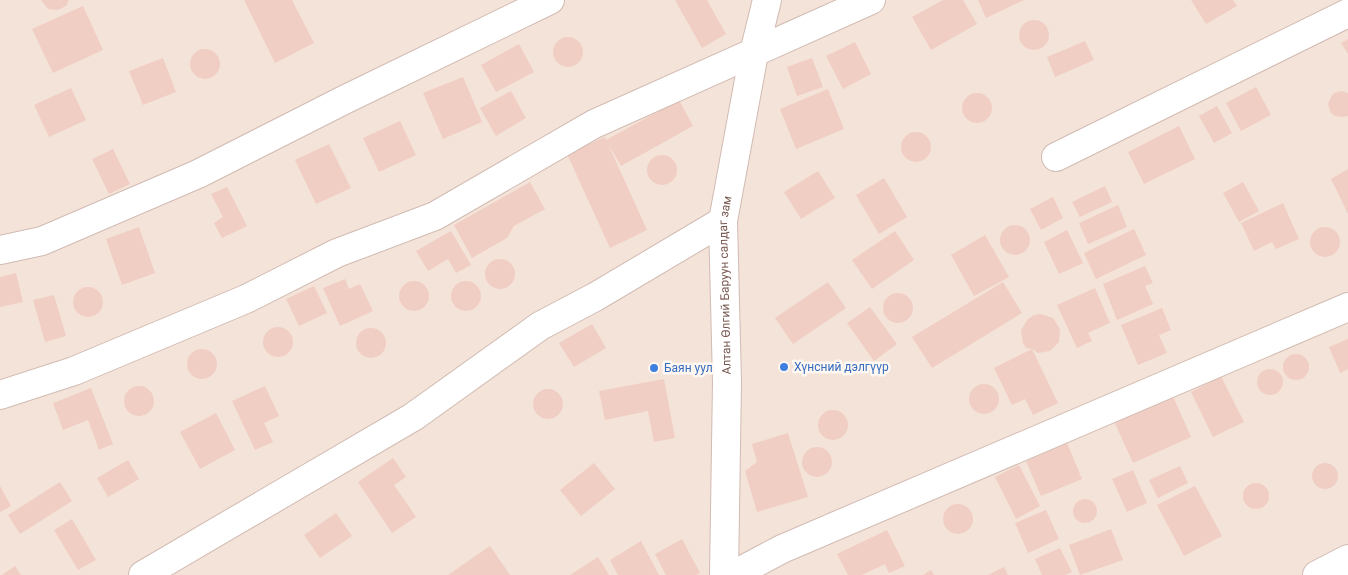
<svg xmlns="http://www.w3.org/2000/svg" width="1348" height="575" font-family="Roboto,sans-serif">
  <rect width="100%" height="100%" fill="#fcf3eb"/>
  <rect fill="#f4e3d9" x="0" y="0" width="1348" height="575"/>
  <g fill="#f1cec3">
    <path d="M41 0H69L66 6 58 10 48 9Z"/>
    <path d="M244 0H292L314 43 275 63Z"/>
    <path d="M675 0H707L726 34 702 48Z"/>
    <path d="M943 0H963L977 24 931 50 912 17Z"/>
    <path d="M978 0H1024L986 18Z"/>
    <path d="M1191 0H1233L1237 6 1206 24Z"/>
    <path d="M83 6 103 50 53 73 32 29Z"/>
    <circle cx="1034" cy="35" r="15"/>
    <circle cx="568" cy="52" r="15"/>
    <path d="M1348 39V54L1341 43Z"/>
    <path d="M1085 41 1094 60 1055 77 1047 57Z"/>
    <path d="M855 42 871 74 843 89 826 56Z"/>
    <path d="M519 44 534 72 496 92 481 65Z"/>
    <circle cx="205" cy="64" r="15"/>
    <path d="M163 58 176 92 143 105 129 71Z"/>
    <path d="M812 58 823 87 797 96 787 67Z"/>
    <path d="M463 77 482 122 443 139 423 93Z"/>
    <path d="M1256 87 1271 115 1241 131 1226 103Z"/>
    <path d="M71 88 86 120 49 137 34 105Z"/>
    <path d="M828 89 844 129 796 149 780 109Z"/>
    <path d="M511 91 526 118 496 136 480 108Z"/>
    <path d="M1342 91 1348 93V116L1343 117 1335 116 1331 113 1328 104 1331 97 1334 93Z"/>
    <circle cx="977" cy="108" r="15"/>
    <path d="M679 100 693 126 621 166 608 144 647 230 610 248 567 154 605 137 606 140Z"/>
    <path d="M1217 106 1232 133 1214 143 1199 116Z"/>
    <path d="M400 121 416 155 379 172 363 138Z"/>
    <path d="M1179 126 1195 159 1144 184 1128 152Z"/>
    <circle cx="916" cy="147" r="15"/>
    <path d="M329 144 351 188 316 204 295 160Z"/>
    <path d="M113 149 130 184 109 194 92 159Z"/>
    <circle cx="662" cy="170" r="15"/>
    <path d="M1348 169V214L1331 179Z"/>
    <path d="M818 171 835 198 801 219 784 192Z"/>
    <path d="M884 178 907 217 879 234 856 195Z"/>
    <path d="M530 182 545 209 514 226 507 238 472 258 454 225Z"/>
    <path d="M1243 182 1259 211 1239 222 1223 193Z"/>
    <path d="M1105 186 1112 202 1080 217 1072 202Z"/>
    <path d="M227 187 247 226 222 238 214 223 223 217 211 194Z"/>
    <path d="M1053 197 1063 218 1041 230 1030 209Z"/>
    <path d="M1283 203 1299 239 1276 249 1272 242 1254 251 1241 223Z"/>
    <path d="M1118 205 1127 227 1088 244 1079 223Z"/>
    <circle cx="1015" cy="240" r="15"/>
    <circle cx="1325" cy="242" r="15"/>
    <path d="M139 227 155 273 122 285 106 239Z"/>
    <path d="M1134 229 1146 255 1096 279 1084 253Z"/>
    <path d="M1067 230 1083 263 1059 274 1044 242Z"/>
    <path d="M451 231 471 265 456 273 448 259 428 271 416 251Z"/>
    <path d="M895 231 914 260 872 289 852 260Z"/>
    <path d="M985 235 1009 277 974 296 951 255Z"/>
    <circle cx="500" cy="274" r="15"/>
    <path d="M1145 266 1153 283 1145 286 1153 304 1117 320 1103 284Z"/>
    <path d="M16 273 23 302 0 307V277Z"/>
    <path d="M345 279 349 289 360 284 373 311 340 326 323 288Z"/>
    <circle cx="414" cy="296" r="15"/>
    <circle cx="466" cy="296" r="15"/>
    <path d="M828 282 846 308 793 344 775 318Z"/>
    <path d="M1003 282 1022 313 932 368 912 337Z"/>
    <path d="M314 286 327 313 299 326 286 299Z"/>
    <circle cx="88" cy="302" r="15"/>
    <path d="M1095 288 1110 323 1088 333 1092 341 1077 348 1057 305Z"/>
    <circle cx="898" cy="308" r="15"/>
    <path d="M54 295 66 336 45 342 33 300Z"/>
    <path d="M870 307 897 344 874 361 847 323Z"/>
    <path d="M1162 308 1171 330 1159 335 1167 353 1138 365 1121 325Z"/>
    <path d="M1041 314 1053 318 1060 329 1059 342 1050 351 1038 353 1032 349 1058 403 1033 415 1025 399 1012 405 994 368 1032 349 1026 348 1023 343 1021 330 1028 319 1034 315Z"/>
    <path d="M592 324 606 348 574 367 559 343Z"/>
    <circle cx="278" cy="342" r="15"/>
    <circle cx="371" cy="343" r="15"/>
    <path d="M1348 339V369L1340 373 1329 347Z"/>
    <circle cx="202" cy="364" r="15"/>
    <circle cx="1296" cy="367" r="13"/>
    <circle cx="1270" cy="382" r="13"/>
    <path d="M1221 376 1244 422 1213 437 1191 392Z"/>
    <path d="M664 379 675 438 654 442 648 411 605 420 599 391Z"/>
    <circle cx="984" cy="399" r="15"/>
    <path d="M265 386 279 416 264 423 273 442 255 450 232 401Z"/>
    <circle cx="139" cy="401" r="15"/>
    <path d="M91 388 113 444 99 450 88 420 63 430 53 403Z"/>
    <circle cx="548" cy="404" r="15"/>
    <path d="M1171 392 1191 437 1133 463 1113 419Z"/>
    <circle cx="833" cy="425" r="15"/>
    <path d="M216 413 235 450 200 469 180 432Z"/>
    <path d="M788 433 808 497 757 512 745 471 757 462 752 444Z"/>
    <path d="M1067 443 1082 479 1041 496 1026 461Z"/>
    <circle cx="817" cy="462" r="15"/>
    <path d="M393 458 406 477 394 485 416 517 392 533 358 482Z"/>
    <path d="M128 460 139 479 108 497 97 478Z"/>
    <circle cx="1325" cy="476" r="13"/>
    <path d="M594 463 615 489 581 516 560 490Z"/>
    <path d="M1019 465 1040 506 1016 519 995 477Z"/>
    <path d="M1180 466 1188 483 1158 498 1149 480Z"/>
    <path d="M1133 470 1147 503 1127 512 1112 479Z"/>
    <path d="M60 482 72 501 20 534 8 515Z"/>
    <circle cx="1256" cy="496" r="13"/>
    <path d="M0 486 11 506 0 512Z"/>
    <path d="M1195 486 1222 536 1184 556 1157 505Z"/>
    <circle cx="1085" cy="511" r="12"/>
    <circle cx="958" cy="519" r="15"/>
    <path d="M1046 510 1059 539 1028 553 1015 523Z"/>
    <path d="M336 513 352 536 320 558 304 535Z"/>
    <path d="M72 519 96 560 78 570 54 530Z"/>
    <path d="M1111 529 1123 560 1080 575 1069 545Z"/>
    <path d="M887 530 905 566 889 573 885 564 862 575H848L837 554Z"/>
    <path d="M682 539 700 573 696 575H666L655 554Z"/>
    <path d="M641 541 659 575H618L610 560Z"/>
    <path d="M490 546 510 575H448Z"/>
    <path d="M1060 548 1072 572 1065 575H1042L1035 559Z"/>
    <path d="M598 557 609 575H570Z"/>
    <path d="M15 566 21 575H2Z"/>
    <path d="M1004 567 1008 575H988Z"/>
    <path d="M931 570 934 575H923Z"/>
  </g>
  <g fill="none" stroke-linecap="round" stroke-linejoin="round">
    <defs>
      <g id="street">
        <path d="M1056 157 1348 13"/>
        <path d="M0 250 42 241 198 174 344 100 550 0"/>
        <path d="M0 395 74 371 246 299 337 253 435 216 594 124 871 0"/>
        <path d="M143 575 413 417 540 326 595 297 723 221"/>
        <path id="s1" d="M724 575 727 382 723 221 754 53 767 0"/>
        <path d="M733 575 782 549 1348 307"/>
        <path d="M1317 575 1348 559"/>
      </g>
    </defs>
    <use href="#street" stroke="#d1bbb2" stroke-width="30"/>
    <use href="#street" stroke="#fff" stroke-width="28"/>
  </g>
  <g fill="#3f7fe0" stroke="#fff7f1" stroke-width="2">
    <circle cx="784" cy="367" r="5"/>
    <circle cx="654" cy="368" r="5"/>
  </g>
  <g text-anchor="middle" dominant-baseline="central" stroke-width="5" stroke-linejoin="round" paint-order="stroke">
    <g font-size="12" fill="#77564e" stroke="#fff7f1">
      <text stroke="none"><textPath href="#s1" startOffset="290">Алтан Өлгий Баруун салдаг зам</textPath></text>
    </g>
    <g font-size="12" fill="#366cbe" stroke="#fff7f1" text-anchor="start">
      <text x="794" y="367">Хүнсний дэлгүүр</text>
      <text x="664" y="368">Баян уул</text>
    </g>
  </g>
</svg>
